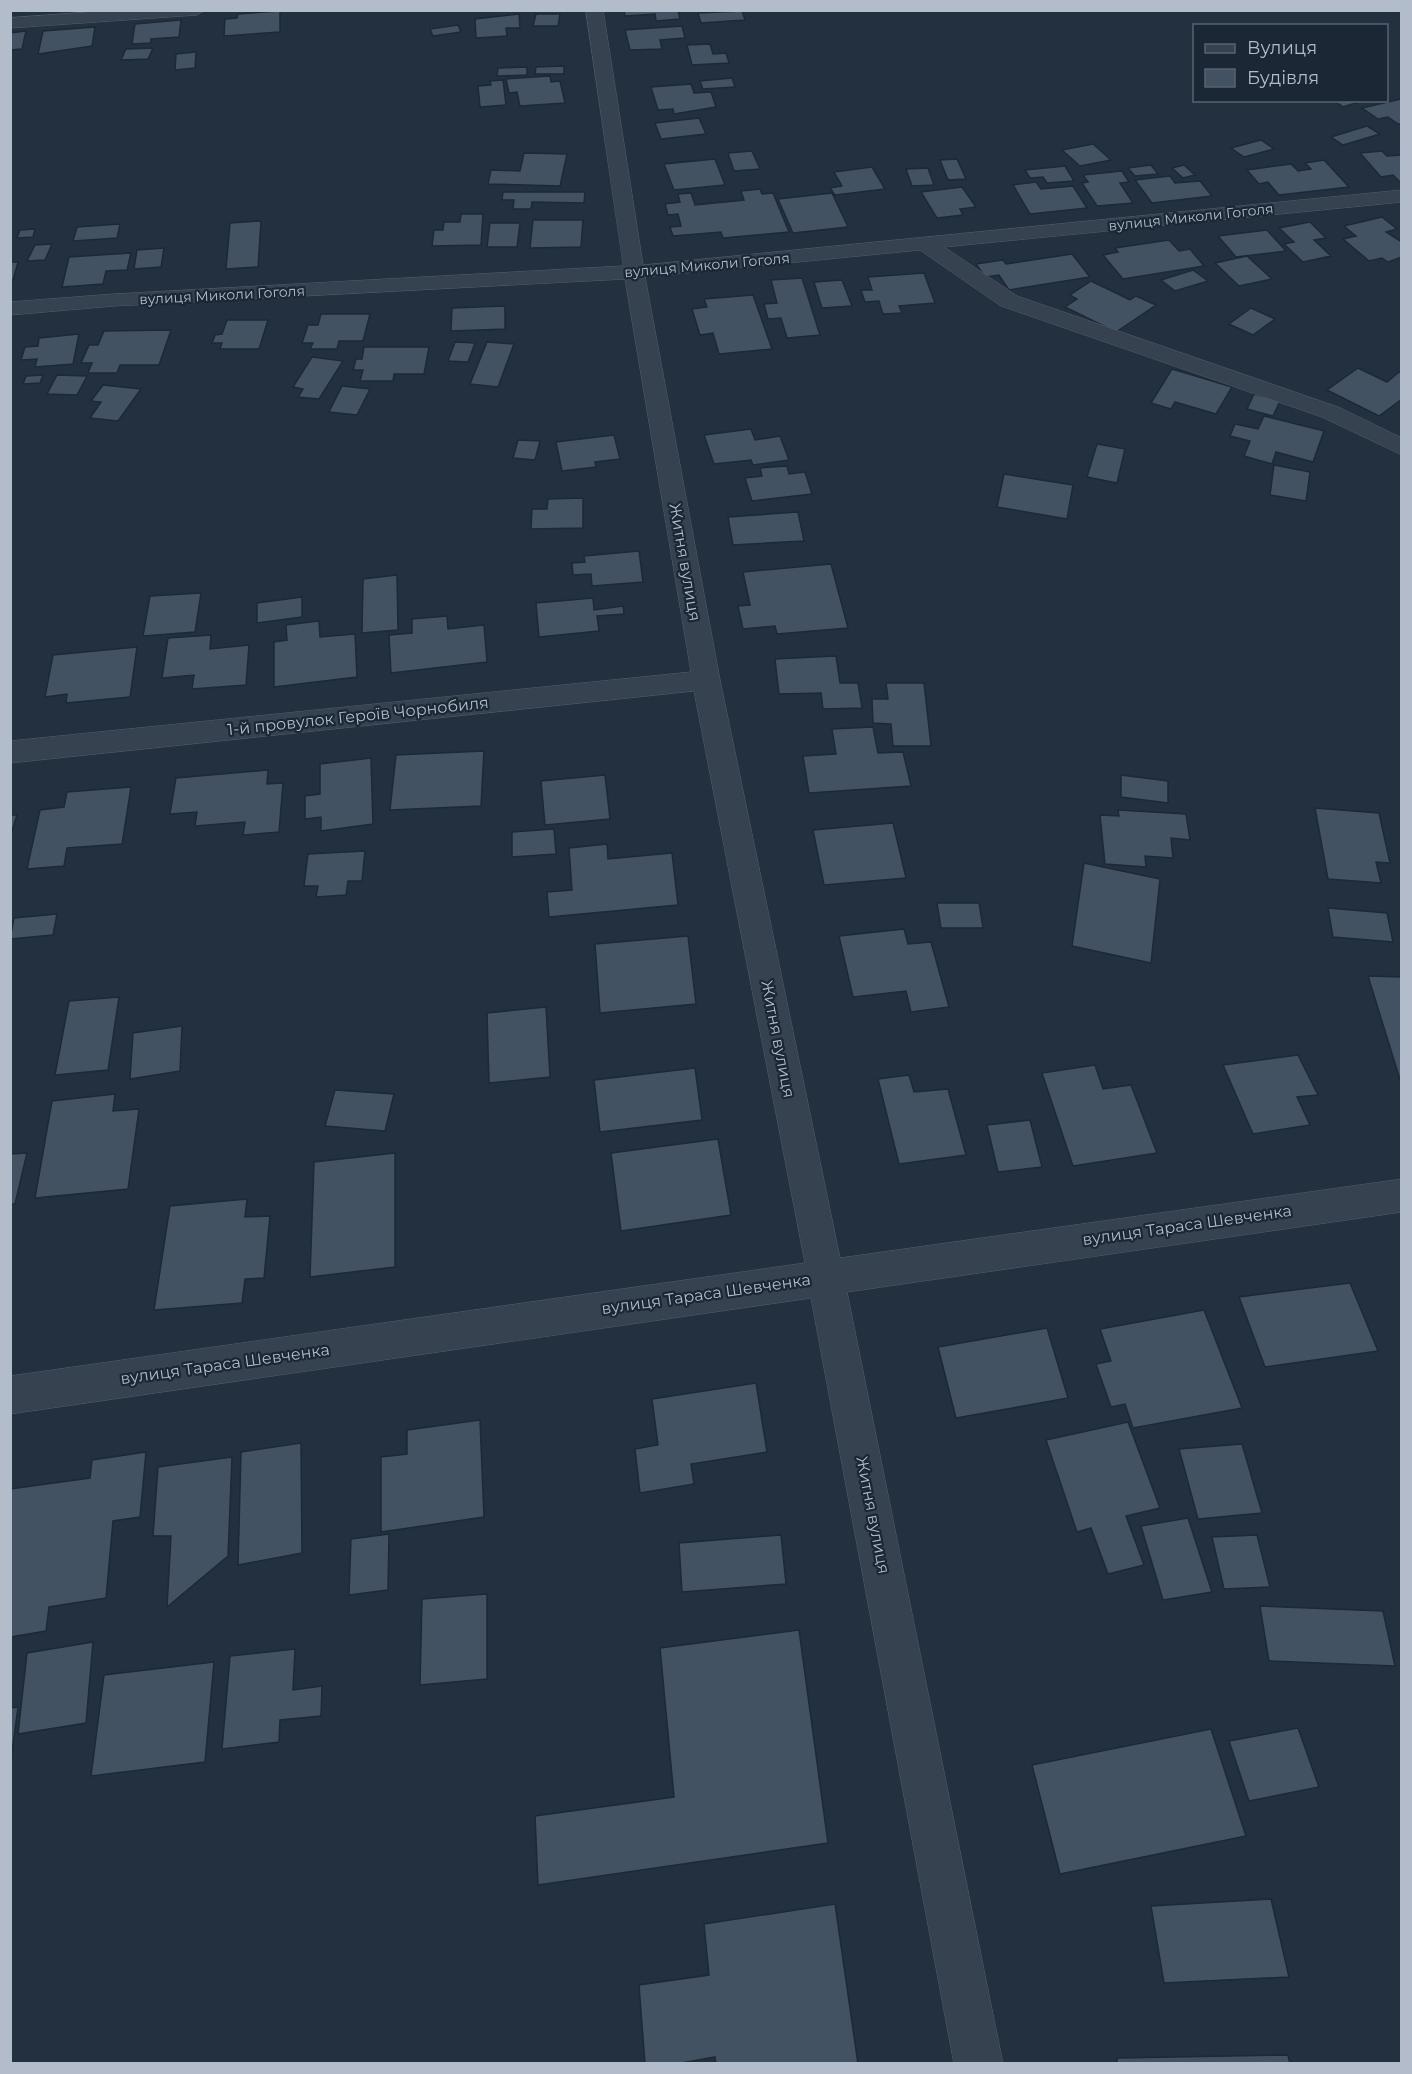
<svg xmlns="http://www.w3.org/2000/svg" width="1412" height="2074" font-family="Montserrat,sans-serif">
  <rect width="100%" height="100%" fill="#22303f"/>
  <g fill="#435263" stroke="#1d2936" stroke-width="1.5">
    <path d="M624 10H678L680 19 656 21 655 14 625 16Z"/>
    <path d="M280 11V32L224 36 225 19 237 18 238 14Z"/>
    <path d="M742 11 745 20 701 23 698 13Z"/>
    <path d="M519 14 520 28H506L507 36 476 38 475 19Z"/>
    <path d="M536 14H560L558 26H533Z"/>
    <path d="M181 20 179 37 151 39V43L132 44 135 24Z"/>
    <path d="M458 25 461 32 433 36 430 29Z"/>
    <path d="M682 26 685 38 660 40 662 49 630 50 625 30Z"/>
    <path d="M95 27 92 46 38 54 43 31Z"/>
    <path d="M26 31 22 49 10 50V33Z"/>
    <path d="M710 44 713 54 726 53 729 63 692 65 687 45Z"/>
    <path d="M153 48 148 59 121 60 126 49Z"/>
    <path d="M196 52 195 68 175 70 176 54Z"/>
    <path d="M564 66V74H535L536 67Z"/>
    <path d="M527 67V75L497 76 498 68Z"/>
    <path d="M550 76 551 82 560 81 565 103 520 106 517 92 509 93 506 79Z"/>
    <path d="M732 78 735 87 703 89 700 81Z"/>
    <path d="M503 80 506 105 480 107 478 86 491 85 490 81Z"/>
    <path d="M691 84 694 93 711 92 716 107 674 114 673 109 658 110 651 87Z"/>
    <path d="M1401 99 1402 124H1398L1388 117 1378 119 1362 108Z"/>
    <path d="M1332 100H1352L1356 103 1343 107Z"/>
    <path d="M699 118 706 134 661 139 655 123Z"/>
    <path d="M1367 126 1380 134 1343 145 1331 137Z"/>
    <path d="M1261 140 1274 149 1244 157 1231 148Z"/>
    <path d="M1093 144 1111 160 1080 166 1062 150Z"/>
    <path d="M752 151 760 169 734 171 728 153Z"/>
    <path d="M1382 151 1387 156 1402 155V184L1393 175 1381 177 1360 153Z"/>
    <path d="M524 153 567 154 560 186 488 184 491 170 520 171Z"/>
    <path d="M715 159 725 185 674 190 664 164Z"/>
    <path d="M957 159 966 179 948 180 940 160Z"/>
    <path d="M1324 160 1349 187 1279 195 1268 182 1259 184 1247 170 1291 164 1298 171 1311 169 1305 163Z"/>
    <path d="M1151 165 1158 174 1135 176 1128 168Z"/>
    <path d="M1184 165 1195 175 1183 178 1172 168Z"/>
    <path d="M1065 166 1074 181 1047 183 1043 177 1030 178 1025 170Z"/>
    <path d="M872 167 885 189 835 195 830 188 842 186 834 172Z"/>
    <path d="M928 168 934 185 912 186 906 169Z"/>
    <path d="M1122 171 1129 182 1120 183 1133 203 1097 206 1082 183 1088 182 1083 175Z"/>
    <path d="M1170 176 1175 183 1200 181 1212 196 1152 203 1135 180Z"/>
    <path d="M1036 182 1041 189 1073 186 1087 208 1030 214 1013 185Z"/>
    <path d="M962 187 976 207 960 209 963 215 937 218 921 192Z"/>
    <path d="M760 189 762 194 773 193 789 232 723 238 721 232 673 236 670 227 681 226 678 214 668 215 665 204 680 202 678 194 691 193 695 205 744 200 741 191Z"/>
    <path d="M503 192H585L584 203 532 202 531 209H513L514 200H502Z"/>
    <path d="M832 193 848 227 793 233 778 199Z"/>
    <path d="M461 214H483L481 245 432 246 434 230H443L444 222H460Z"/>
    <path d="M1382 217 1397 229 1386 232 1402 242V257L1388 262 1382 258 1369 261 1343 239 1356 236 1344 226Z"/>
    <path d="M533 220H583L581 247 530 248Z"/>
    <path d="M261 221 258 267 226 269 230 223Z"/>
    <path d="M1310 222 1326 238 1314 240 1331 256 1303 262 1284 244 1294 242 1279 228Z"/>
    <path d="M490 223H520L517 247H487Z"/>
    <path d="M120 224 117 238 73 241 77 227Z"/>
    <path d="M35 229 33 237 17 238 20 230Z"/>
    <path d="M1267 230 1286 251 1236 257 1218 236Z"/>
    <path d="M1169 240 1179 251 1190 249 1204 266 1123 279 1103 255 1118 252 1115 248Z"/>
    <path d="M52 244 45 260 27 261 35 245Z"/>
    <path d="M164 248 161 267 134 269 137 250Z"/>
    <path d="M131 253 127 270 106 271 103 284 62 287 69 257Z"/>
    <path d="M1072 254 1090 277 1009 290 999 275 985 277 976 264 1003 260 1006 264Z"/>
    <path d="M1247 256 1272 279 1239 286 1215 263Z"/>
    <path d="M10 262H18L13 280H10Z"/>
    <path d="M1193 270 1208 281 1175 291 1161 280Z"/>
    <path d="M924 273 935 303 899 306 902 313 883 314 879 301 865 302 861 290H872L868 277Z"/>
    <path d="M802 278 820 335 787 338 781 318 768 319 764 304 777 303 771 280Z"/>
    <path d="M842 280 852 306 822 308 814 282Z"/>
    <path d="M1091 281 1130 300 1136 296 1156 305 1116 332 1065 307 1077 299 1070 295Z"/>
    <path d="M753 295 772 349 719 354 713 333 700 335 692 309 707 307 704 299Z"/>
    <path d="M505 306V329L451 331 452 308Z"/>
    <path d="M1251 308 1275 319 1253 335 1229 324Z"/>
    <path d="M321 314H370L363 341H339L337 349H310L313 343H302L308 325H318Z"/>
    <path d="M227 320H268L259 349H220L222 343H212L215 335 222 334Z"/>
    <path d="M171 330 159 365H120L117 373H88L92 363H81L89 345H98L104 331Z"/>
    <path d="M79 334 73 364 35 367 37 359 21 360 25 347 38 346 39 338Z"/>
    <path d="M455 342 475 343 468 362 448 361Z"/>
    <path d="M487 342 514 344 498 387 470 384Z"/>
    <path d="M364 347H429L424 374H394L393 381H360L363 370H353L356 359H362Z"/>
    <path d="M312 357 343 361 319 399 298 397 303 389 293 387Z"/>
    <path d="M1358 368 1387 382 1399 372 1402 374V399L1379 416 1327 390Z"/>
    <path d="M1172 369 1232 387 1216 414 1175 402 1171 409 1151 403Z"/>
    <path d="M43 375 40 383 23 384 26 376Z"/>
    <path d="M57 375 87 376 77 395 47 394Z"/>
    <path d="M103 385 141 389 118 421 90 418 101 402 91 401Z"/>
    <path d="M342 386 370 389 357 415 329 412Z"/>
    <path d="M1254 394 1280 401 1273 416 1247 409Z"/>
    <path d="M1264 416 1324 431 1313 462 1276 452 1272 464 1244 456 1250 441 1230 436 1235 424 1258 429Z"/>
    <path d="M751 429 755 440 780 436 789 460 753 465 751 460 714 464 704 435Z"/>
    <path d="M614 435 620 459 595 462 596 467 562 471 556 442Z"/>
    <path d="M518 440 540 441 535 460 513 458Z"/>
    <path d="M1097 444 1125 449 1117 483 1087 477Z"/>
    <path d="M1274 465 1310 472 1306 501 1270 495Z"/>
    <path d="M787 466 789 474 805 472 812 494 752 501 745 478 762 476 760 468Z"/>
    <path d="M1004 474 1073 485 1067 519 997 507Z"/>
    <path d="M583 498V528L531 529 532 509H547L548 499Z"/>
    <path d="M798 512 804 541 733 545 728 517Z"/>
    <path d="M639 551 643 582 592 586 591 574 573 575 572 563 585 562 584 556Z"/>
    <path d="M831 564 848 628 777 634 775 626 743 629 738 606 750 605 743 572Z"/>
    <path d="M397 575 398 630 362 633 363 579Z"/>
    <path d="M201 593 195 632 143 636 150 596Z"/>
    <path d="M302 597V617L257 623V603Z"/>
    <path d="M593 598 594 610 623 606 624 614 597 616 599 631 539 637 536 603Z"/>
    <path d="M447 616 448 629 484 625 487 662 391 673 389 635 412 633V619Z"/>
    <path d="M319 621 320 637 355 634 357 677 274 687V642L287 640 286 625Z"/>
    <path d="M211 635 210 649 249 645 246 685 192 689 194 675 162 678 168 638Z"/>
    <path d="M137 647 130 697 66 703 67 694 45 697 53 655Z"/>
    <path d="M836 656 840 683H858L862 708 823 709 821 693 779 694 775 659Z"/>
    <path d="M886 683H924L931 746H893L891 724 873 723 872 699H888Z"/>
    <path d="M873 727 878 753 903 752 911 786 809 793 803 756 836 754 832 729Z"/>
    <path d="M484 751 481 806 390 810 396 755Z"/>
    <path d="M371 758 373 824 321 831V817L305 819V796L320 794V764Z"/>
    <path d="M268 770 267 784 283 783 279 832 243 835 245 822 195 826 197 812 170 814 176 778Z"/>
    <path d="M605 775 610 819 545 825 541 781Z"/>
    <path d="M1121 775 1168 781V803L1121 797Z"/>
    <path d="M131 787 122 844 67 848 64 866 27 869 40 810 64 807 67 792Z"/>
    <path d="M1315 808 1379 813 1390 863 1376 862 1381 883 1328 879Z"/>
    <path d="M1118 810 1186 814 1190 840 1171 838 1173 858 1145 856 1146 867 1105 864 1100 815 1119 816Z"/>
    <path d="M10 815H17L10 837Z"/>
    <path d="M893 823 906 878 824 885 813 830Z"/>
    <path d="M554 829 556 854 512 857V832Z"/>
    <path d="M607 844 608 859 672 853 678 905 549 917 547 892 572 890 569 848Z"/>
    <path d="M365 851 362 881H348L346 895 316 897 318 886H304L308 854Z"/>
    <path d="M1084 863 1160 879 1151 963 1072 946Z"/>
    <path d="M937 903H979L983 928H941Z"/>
    <path d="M1328 908 1387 913 1393 942 1333 937Z"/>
    <path d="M57 914 53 935 10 939 14 918Z"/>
    <path d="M904 929 908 944 931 942 949 1007 911 1012 906 991 853 997 839 936Z"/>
    <path d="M688 936 696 1004 600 1013 595 944Z"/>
    <path d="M1368 976 1402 977V1086Z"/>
    <path d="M119 997 108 1070 55 1075 69 1001Z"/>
    <path d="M546 1007 550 1077 489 1083 487 1013Z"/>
    <path d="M182 1026 180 1071 130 1079 133 1033Z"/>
    <path d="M1298 1055 1318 1095 1297 1097 1310 1125 1253 1134 1223 1065Z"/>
    <path d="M1095 1065 1103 1089 1131 1085 1157 1153 1073 1166 1042 1073Z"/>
    <path d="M695 1068 702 1120 600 1132 594 1080Z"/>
    <path d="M909 1075 914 1092 948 1089 966 1155 899 1164 878 1079Z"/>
    <path d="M335 1090 394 1094 385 1131 325 1126Z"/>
    <path d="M115 1094 113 1111 139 1109 128 1189 35 1198 52 1101Z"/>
    <path d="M1030 1120 1042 1167 998 1172 987 1125Z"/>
    <path d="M718 1139 731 1215 621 1231 611 1153Z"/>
    <path d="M27 1153 15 1204H10V1154Z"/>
    <path d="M395 1153V1267L310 1277 314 1162Z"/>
    <path d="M247 1199 245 1217 270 1216 264 1278 245 1279 242 1303 154 1310 170 1206Z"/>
    <path d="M1350 1283 1378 1351 1265 1367 1239 1297Z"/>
    <path d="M1204 1310 1242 1408 1133 1428 1125 1404 1111 1407 1096 1364 1111 1361 1100 1329Z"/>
    <path d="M1047 1328 1068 1398 956 1418 938 1347Z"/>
    <path d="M756 1383 767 1452 691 1464 694 1484 640 1493 635 1449 658 1445 652 1399Z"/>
    <path d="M480 1420 484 1517 381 1532V1457L407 1454V1430Z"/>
    <path d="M1128 1422 1160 1508 1126 1516 1144 1565 1108 1574 1091 1528 1077 1532 1046 1440Z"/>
    <path d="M301 1443 302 1553 238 1565 241 1452Z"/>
    <path d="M1242 1444 1262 1513 1198 1519 1179 1449Z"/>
    <path d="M146 1452 140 1517 113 1521 106 1598 49 1607 46 1631 10 1637V1489L90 1478 92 1460Z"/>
    <path d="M232 1457 228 1556 167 1607 171 1536H153L158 1467Z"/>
    <path d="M1188 1518 1212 1592 1163 1600 1141 1526Z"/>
    <path d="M389 1534 388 1590 349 1595 351 1539Z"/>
    <path d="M781 1535 786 1584 682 1592 679 1543Z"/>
    <path d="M1257 1535 1270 1587 1224 1589 1212 1537Z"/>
    <path d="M487 1594V1679L420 1685 422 1599Z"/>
    <path d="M1260 1606 1383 1611 1395 1666 1269 1661Z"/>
    <path d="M799 1630 828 1843 538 1885 535 1816 674 1797 660 1648Z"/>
    <path d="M93 1642 86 1723 18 1734 27 1653Z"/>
    <path d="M295 1649 293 1690 322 1686 321 1716 280 1720 279 1742 222 1749 230 1656Z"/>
    <path d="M214 1662 205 1762 91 1776 104 1675Z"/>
    <path d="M18 1707 10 1767V1708Z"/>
    <path d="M1298 1728 1319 1787 1249 1801 1229 1741Z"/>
    <path d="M1211 1729 1246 1836 1060 1874 1032 1765Z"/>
    <path d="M1271 1899 1289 1977 1164 1983 1151 1906Z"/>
    <path d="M835 1904 858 2064H716L715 2057 676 2064H645L639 1985 709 1975 704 1924Z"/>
    <path d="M1288 2055 1290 2064H1117V2058Z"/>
  </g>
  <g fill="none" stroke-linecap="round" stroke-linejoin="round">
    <defs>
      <g id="minor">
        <path d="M117 10H205L197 15 10 28V18Z"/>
        <path d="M586 10H603L643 265 1402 190V202L944 247 1017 296 1338 407 1402 438V455L1322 417 1001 306 920 250 645 277 720 680 840 1258 1402 1179V1212L847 1292 1003 2064H954L811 1298 10 1414V1376L805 1263 694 691 10 763V741L691 672 625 279 114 306 10 315V302L114 294 623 266Z"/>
      </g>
    </defs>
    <use href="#minor" stroke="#545f6d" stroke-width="1"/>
    <use href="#minor" fill="#36424f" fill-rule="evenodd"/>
  </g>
  <g text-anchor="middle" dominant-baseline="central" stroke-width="4.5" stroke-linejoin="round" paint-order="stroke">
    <g font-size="14" fill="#b2bcca" stroke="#1b2734">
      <text transform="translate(1191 217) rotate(-6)">вулиця Миколи Гоголя</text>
      <text transform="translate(707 265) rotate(-5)">вулиця Миколи Гоголя</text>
      <text transform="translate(222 295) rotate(-3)">вулиця Миколи Гоголя</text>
    </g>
    <g font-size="16" fill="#b2bcca" stroke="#1b2734">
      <text transform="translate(685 562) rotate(80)">Житня вулиця</text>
      <text transform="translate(358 716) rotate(-6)">1-й провулок Героїв Чорнобиля</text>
      <text transform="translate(778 1039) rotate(79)">Житня вулиця</text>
      <text transform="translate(1187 1225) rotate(-8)">вулиця Тараса Шевченка</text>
      <text transform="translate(706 1294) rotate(-8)">вулиця Тараса Шевченка</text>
      <text transform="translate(225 1364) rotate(-8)">вулиця Тараса Шевченка</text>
      <text transform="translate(873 1515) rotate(79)">Житня вулиця</text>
    </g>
  </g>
  <rect width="1412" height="2074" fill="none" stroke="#b2bcca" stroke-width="24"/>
  <rect x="1193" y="24" width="195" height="78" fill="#1b2734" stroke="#576370" stroke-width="1.5"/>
  <rect x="1205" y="44" width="30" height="9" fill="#36424f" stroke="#576370" stroke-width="1.5"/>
  <text x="1247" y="54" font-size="18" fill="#b2bcca">Вулиця</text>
  <rect x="1205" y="69" width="30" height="18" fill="#435263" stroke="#576370" stroke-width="1.5"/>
  <text x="1247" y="84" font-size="18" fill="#b2bcca">Будівля</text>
</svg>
